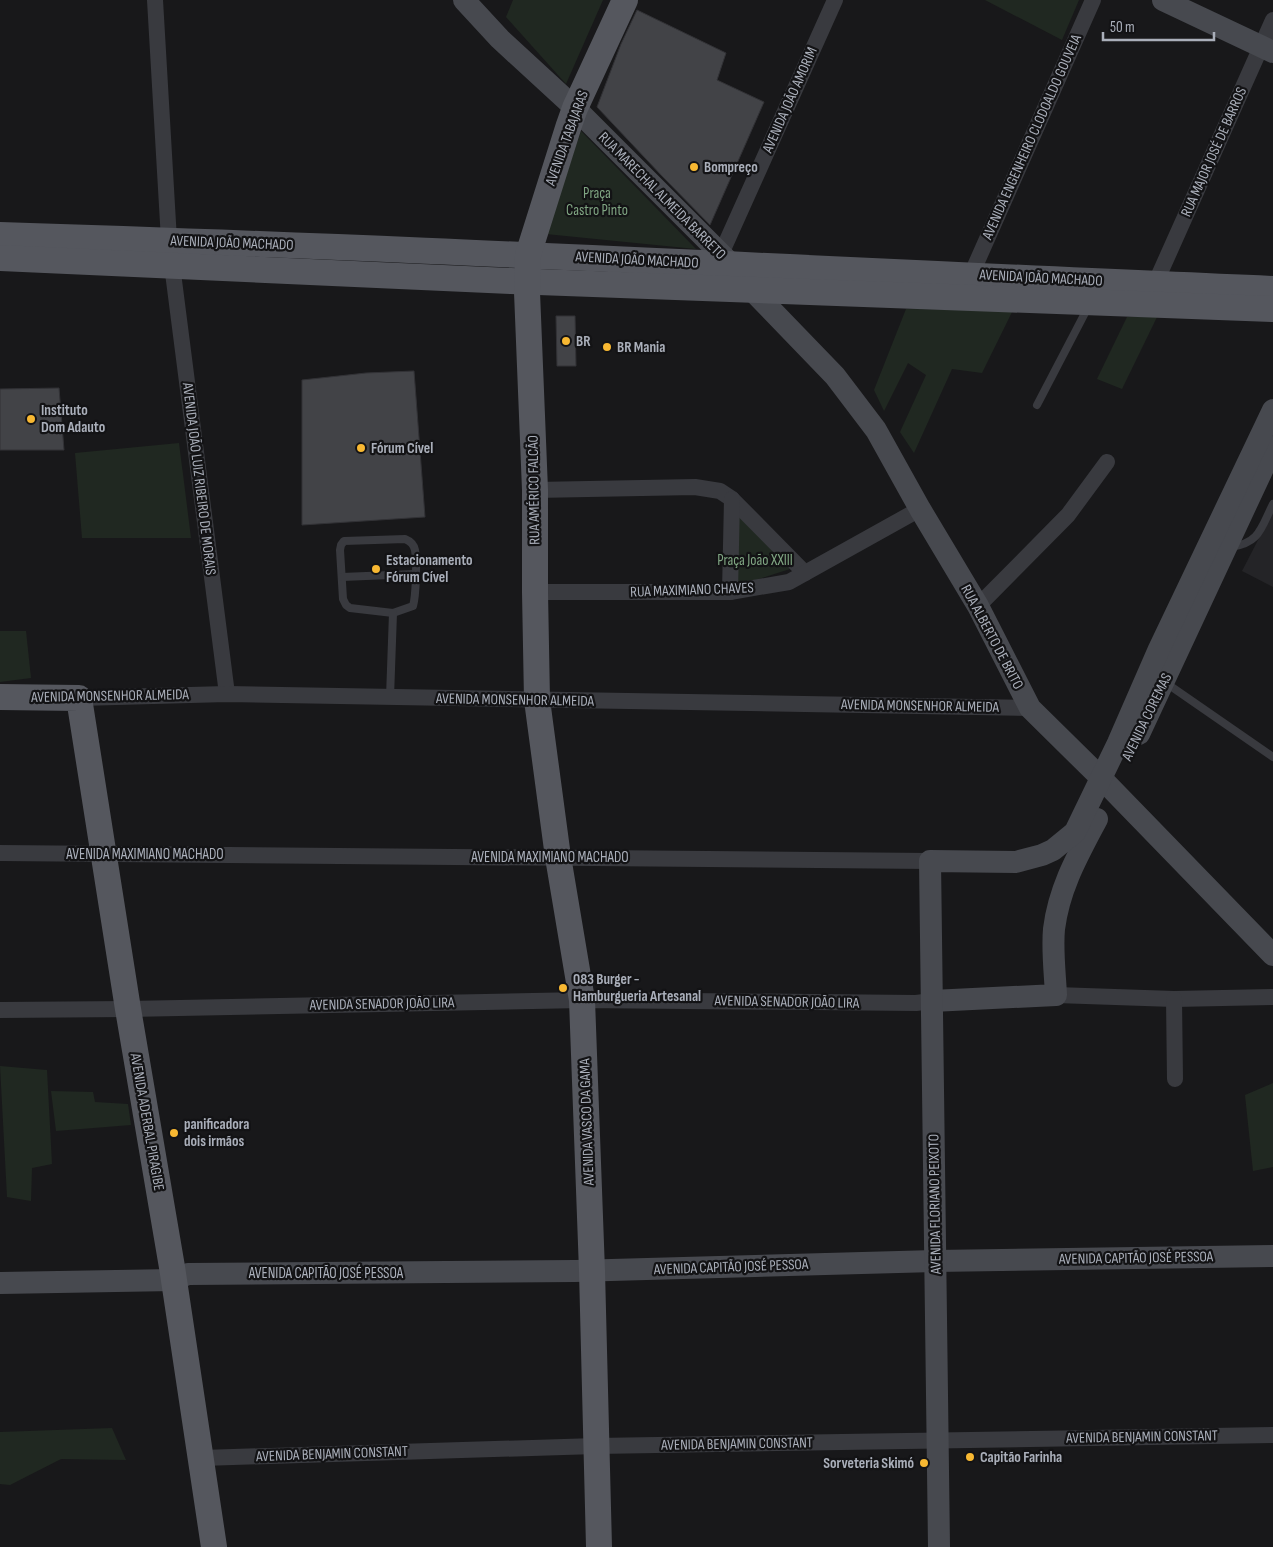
<svg xmlns="http://www.w3.org/2000/svg" width="1273" height="1547" font-family="'Sofia Sans Condensed',sans-serif">
  <rect width="100%" height="100%" fill="#18181a"/>
  <path fill="#242427" d="M1273 511V587L1242 571Z"/>
  <g fill="#202821">
    <path d="M513 0H603L566 84 506 17Z"/>
    <path d="M985 0H1079L1062 40Z"/>
    <path d="M581 131 696 249 546 234Z"/>
    <path d="M906 309 1013 310 982 373 952 369 914 453 900 432 926 375 908 363 884 411 874 390Z"/>
    <path d="M1127 317H1157L1122 389 1097 379Z"/>
    <path d="M179 443 191 538H82L75 453Z"/>
    <path d="M737 513 793 568 734 587Z"/>
    <path d="M0 631H26L31 678 0 682Z"/>
    <path d="M0 1066 47 1070 52 1164 32 1168 31 1201 7 1197Z"/>
    <path d="M1273 1083V1167L1253 1171 1245 1095Z"/>
    <path d="M51 1091 93 1092 95 1102 128 1104 131 1125 56 1131Z"/>
    <path d="M112 1428 126 1460 61 1459 10 1485 0 1484V1432Z"/>
  </g>
  <g fill="#424347" stroke="#323236">
    <path d="M637 10 726 53 717 80 764 102 710 225 662 176 597 107 621 44Z"/>
    <path d="M556 316H575L576 366H557Z"/>
    <path d="M414 371 425 517 302 525V380L366 373Z"/>
    <path d="M59 388 64 450H0V389Z"/>
  </g>
  <g fill="none" stroke-linecap="round" stroke-linejoin="round">
    <g stroke="#393a3f" stroke-width="8">
      <path d="M1037 405 1085 313 1086 306"/>
      <path d="M405 539C410 541 414 545 415 550 417 561 416 596 413 606L393 613 350 608 346 605 343 599 340 550 341 545 344 541Z"/>
      <path d="M1231 547C1260 543 1261 528 1273 504"/>
      <path d="M342 577 415 574"/>
      <path d="M1166 683 1273 757"/>
      <path d="M390 697 393 613"/>
    </g>
    <g stroke="#393a3f" stroke-width="16">
      <path d="M155 0 169 240"/>
      <path d="M721 254 835 0"/>
      <path d="M172 265 227 694"/>
      <path d="M971 275 1093 0"/>
      <path d="M1155 284 1273 20"/>
      <path d="M535 490 695 487 720 491 732 499 805 573"/>
      <path d="M535 592H730L789 582 920 509"/>
      <path d="M730 592 732 499"/>
      <path d="M978 606 1068 515 1107 462"/>
      <path d="M79 698 227 694 1030 708"/>
      <path d="M0 853 930 861"/>
      <path d="M1056 995 1174 999 1273 997"/>
      <path d="M1174 999 1175 1079"/>
      <path d="M0 1010 128 1009 582 1000 916 1003 932 1001"/>
      <path d="M202 1458 596 1446 1273 1435"/>
    </g>
    <g stroke="#47494f" stroke-width="22">
      <path d="M464 0 500 39 575 108 732 265"/>
      <path d="M1163 0 1273 52"/>
      <path d="M751 289 835 376 876 430 920 509 978 606 1030 708 1102 779 1273 955"/>
      <path d="M1139 734 1273 447"/>
      <path d="M932 1001 1056 995C1055 974 1052 950 1054 929 1059 888 1078 855 1097 819"/>
      <path d="M0 1283 174 1280 188 1274 575 1271 935 1261 1273 1256"/>
      <path d="M939 1547 930 861 1016 862 1042 855 1053 850 1075 832 1118 743 1159 649 1273 410"/>
    </g>
    <g stroke="#55575e" stroke-width="26">
      <path d="M0 235C425 248 849 271 1273 289"/>
      <path d="M0 258 511 281 1273 309"/>
      <path d="M0 697 79 698 128 1009 172 1267 214 1547"/>
      <path d="M599 1547 592 1271 582 1000 558 857 537 700 535 592V490L527 292 528 255 569 125 575 108 625 0"/>
    </g>
  </g>
  <g fill="#f8b832" stroke="#131315" stroke-width="2">
    <circle cx="694" cy="167" r="5"/>
    <circle cx="566" cy="341" r="5"/>
    <circle cx="607" cy="347" r="5"/>
    <circle cx="31" cy="419" r="5"/>
    <circle cx="361" cy="448" r="5"/>
    <circle cx="376" cy="569" r="5"/>
    <circle cx="563" cy="988" r="5"/>
    <circle cx="174" cy="1133" r="5"/>
    <circle cx="970" cy="1457" r="5"/>
    <circle cx="924" cy="1463" r="5"/>
  </g>
  <g text-anchor="middle" dominant-baseline="central" stroke-width="4.5" stroke-linejoin="round" paint-order="stroke">
    <g font-size="15" fill="#aaafba" stroke="#131315">
      <text transform="translate(790 100) rotate(-66)">AVENIDA JOÃO AMORIM</text>
      <text transform="translate(1032 137) rotate(-66)">AVENIDA ENGENHEIRO CLODOALDO GOUVEIA</text>
      <text transform="translate(567 138) rotate(-70)">AVENIDA TABAJARAS</text>
      <text transform="translate(1214 152) rotate(-66)">RUA MAJOR JOSÉ DE BARROS</text>
      <text transform="translate(662 196) rotate(45)">RUA MARECHAL ALMEIDA BARRETO</text>
      <text transform="translate(232 243) rotate(2)">AVENIDA JOÃO MACHADO</text>
      <text transform="translate(637 260) rotate(3)">AVENIDA JOÃO MACHADO</text>
      <text transform="translate(1041 278) rotate(3)">AVENIDA JOÃO MACHADO</text>
      <text transform="translate(199 479) rotate(83)">AVENIDA JOÃO LUIZ RIBEIRO DE MORAIS</text>
      <text transform="translate(534 490) rotate(-91)">RUA AMÉRICO FALCÃO</text>
      <text transform="translate(692 590) rotate(-2)">RUA MAXIMIANO CHAVES</text>
      <text transform="translate(992 637) rotate(62)">RUA ALBERTO DE BRITO</text>
      <text transform="translate(110 696) rotate(-1)">AVENIDA MONSENHOR ALMEIDA</text>
      <text transform="translate(515 700) rotate(1)">AVENIDA MONSENHOR ALMEIDA</text>
      <text transform="translate(920 706) rotate(1)">AVENIDA MONSENHOR ALMEIDA</text>
      <text transform="translate(1147 717) rotate(-64)">AVENIDA COREMAS</text>
      <text x="145" y="854">AVENIDA MAXIMIANO MACHADO</text>
      <text x="550" y="857">AVENIDA MAXIMIANO MACHADO</text>
      <text transform="translate(787 1002) rotate(1)">AVENIDA SENADOR JOÃO LIRA</text>
      <text transform="translate(382 1004) rotate(-1)">AVENIDA SENADOR JOÃO LIRA</text>
      <text transform="translate(147 1122) rotate(80)">AVENIDA ADERBAL PIRAGIBE</text>
      <text transform="translate(587 1122) rotate(-92)">AVENIDA VASCO DA GAMA</text>
      <text transform="translate(935 1204) rotate(-91)">AVENIDA FLORIANO PEIXOTO</text>
      <text transform="translate(1136 1258) rotate(-1)">AVENIDA CAPITÃO JOSÉ PESSOA</text>
      <text transform="translate(731 1267) rotate(-2)">AVENIDA CAPITÃO JOSÉ PESSOA</text>
      <text x="326" y="1273">AVENIDA CAPITÃO JOSÉ PESSOA</text>
      <text transform="translate(1142 1437) rotate(-1)">AVENIDA BENJAMIN CONSTANT</text>
      <text transform="translate(737 1444) rotate(-1)">AVENIDA BENJAMIN CONSTANT</text>
      <text transform="translate(332 1454) rotate(-2)">AVENIDA BENJAMIN CONSTANT</text>
    </g>
    <g font-size="15" font-weight="bold" fill="#aaafba" stroke="#131315" text-anchor="start">
      <text x="704" y="167">Bompreço</text>
      <text x="576" y="341">BR</text>
      <text x="617" y="347">BR Mania</text>
      <text x="41" y="410">Instituto<tspan x="41" dy="17">Dom Adauto</tspan></text>
      <text x="371" y="448">Fórum Cível</text>
      <text x="386" y="560">Estacionamento<tspan x="386" dy="17">Fórum Cível</tspan></text>
      <text x="573" y="979">083 Burger -<tspan x="573" dy="17">Hamburgueria Artesanal</tspan></text>
      <text x="184" y="1124">panificadora<tspan x="184" dy="17">dois irmãos</tspan></text>
      <text x="980" y="1457">Capitão Farinha</text>
      <text x="914" y="1463" text-anchor="end">Sorveteria Skimó</text>
    </g>
    <g font-size="15" fill="#80a683" stroke="#131315">
      <text x="597" y="193">Praça<tspan x="597" dy="17">Castro Pinto</tspan></text>
      <text x="755" y="560">Praça João XXIII</text>
    </g>
  </g>
  <path d="M1103 32v8h111v-8" fill="none" stroke="#aaafba" stroke-width="2.5"/>
  <text x="1110" y="32" font-size="15" fill="#aaafba" stroke="#131315" stroke-width="4" paint-order="stroke">50 m</text>
</svg>
